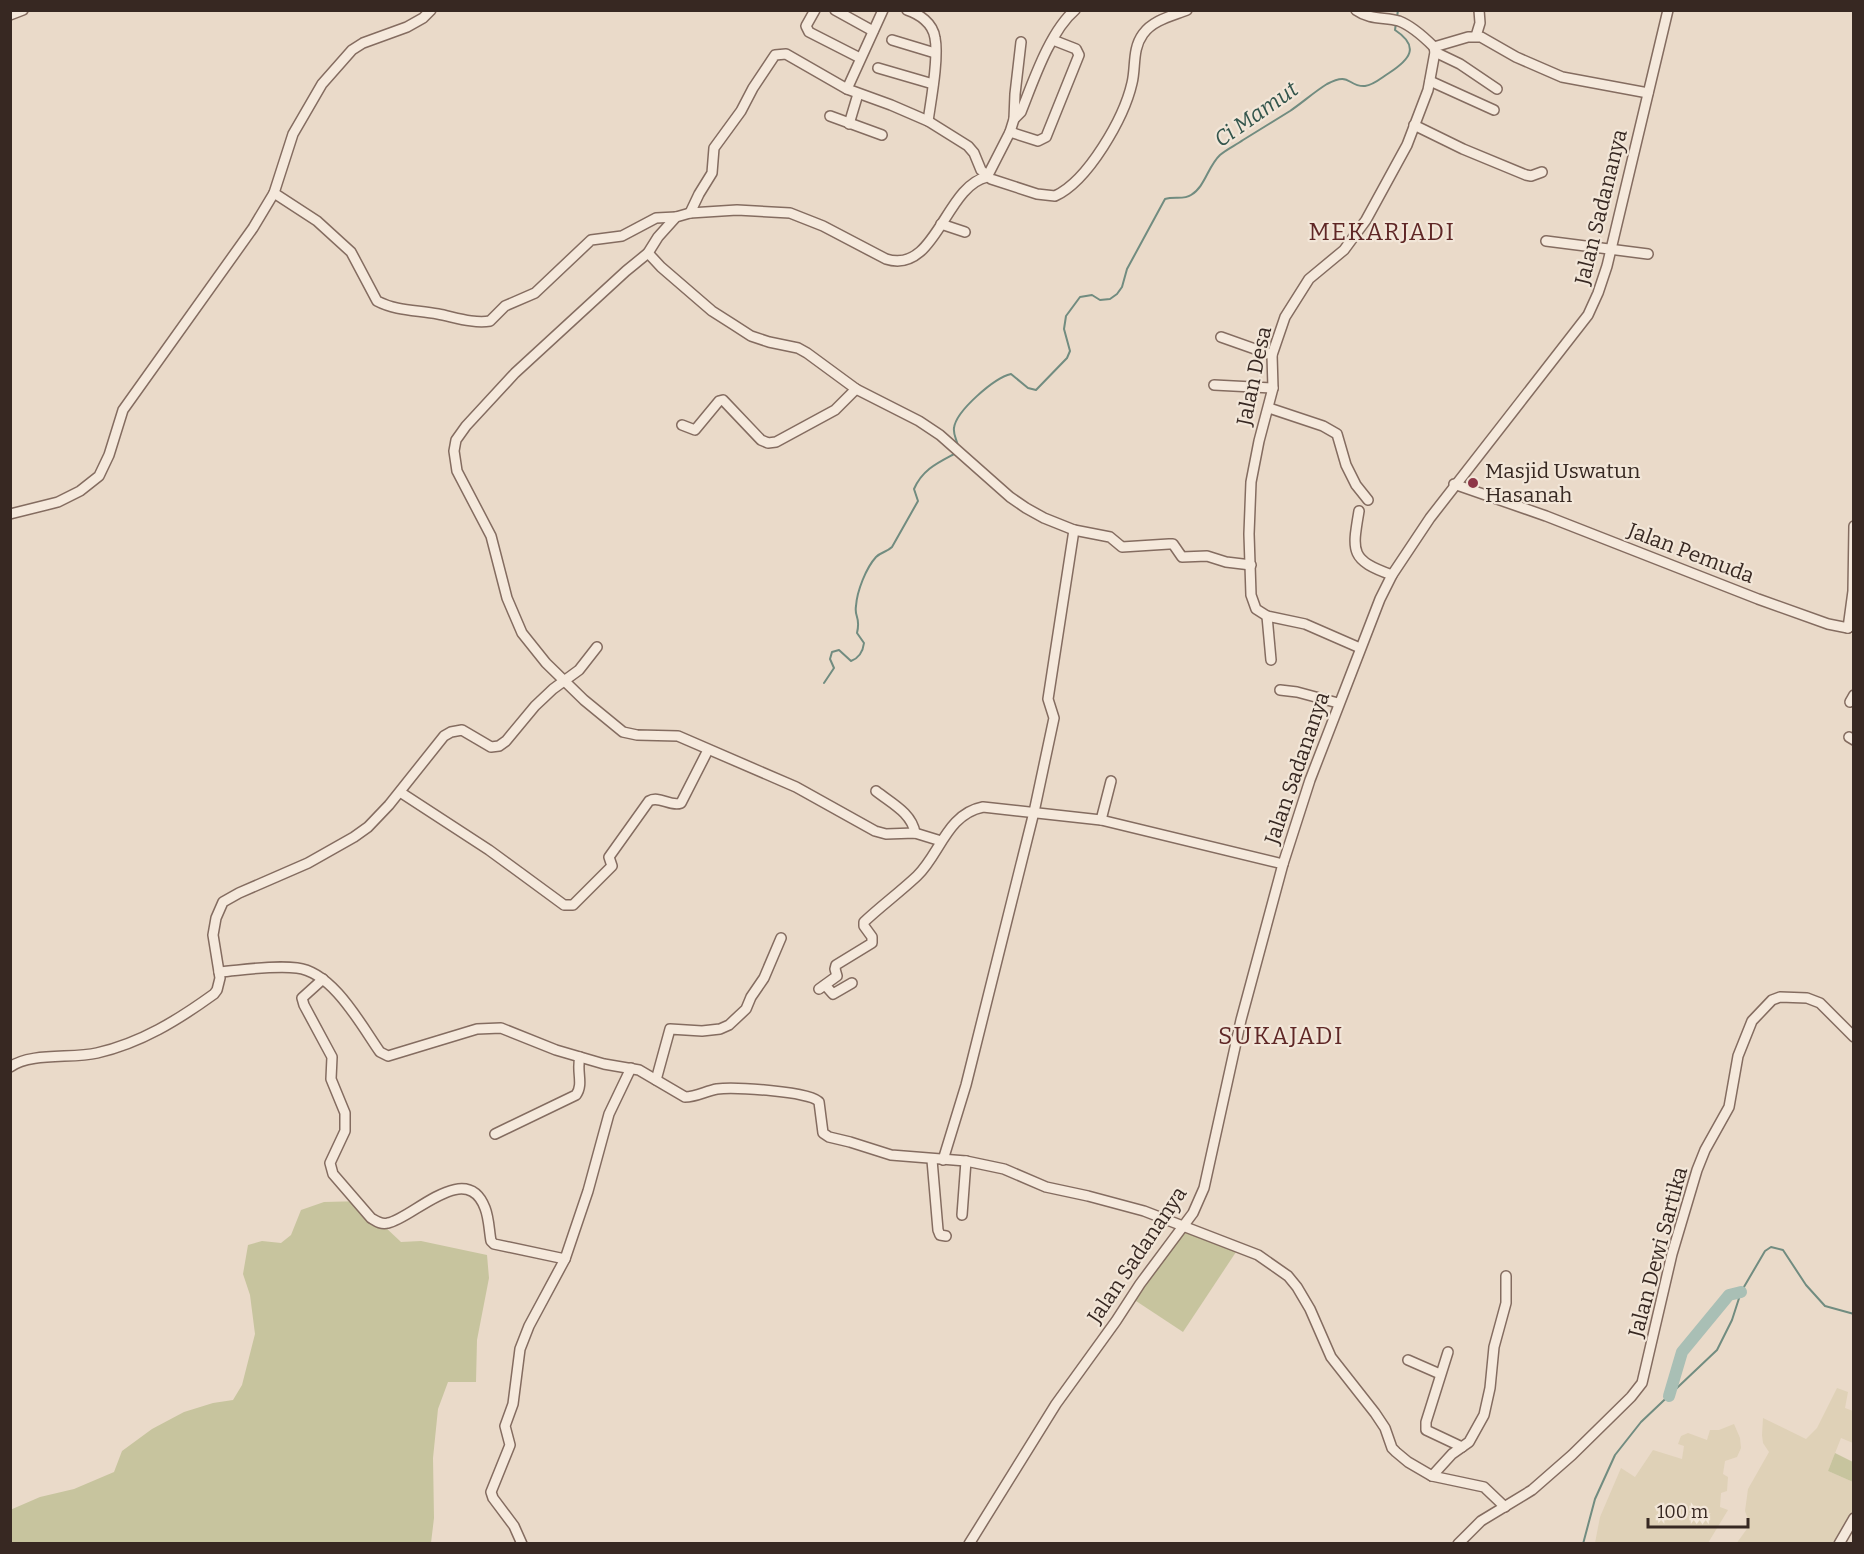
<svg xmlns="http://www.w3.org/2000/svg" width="1864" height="1554" font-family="Bitter,serif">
  <rect width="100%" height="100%" fill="#eadac9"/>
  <g fill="#dfd1b7">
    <path d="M1837 1388 1848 1392 1845 1408 1853 1411V1443L1841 1438 1828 1471 1853 1482V1512L1837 1543 1736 1544 1749 1526V1522L1745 1511 1748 1489 1769 1452 1763 1443 1762 1435 1763 1418 1806 1439 1817 1428Z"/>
    <path d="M1734 1424 1740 1438 1741 1448 1737 1457 1725 1461 1723 1474 1728 1477 1727 1491 1721 1493 1720 1507 1728 1510 1708 1543H1595L1600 1517 1621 1468 1635 1477 1653 1450 1682 1459 1684 1446 1678 1444 1681 1436 1688 1433 1707 1440 1710 1430H1719Z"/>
  </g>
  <g fill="#c7c49e">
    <path d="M364 1201 384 1226 401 1242 421 1241 487 1255 489 1278 477 1340 476 1382H448L438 1409 433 1458 434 1518 431 1543H11L10 1510 40 1497 74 1489 114 1472 122 1451 152 1429 184 1412 213 1403 233 1400 242 1385 255 1334 250 1295 243 1274 248 1245 262 1241 281 1243 291 1235 301 1210 324 1202Z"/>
    <path d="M1188 1228 1238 1249 1183 1332 1133 1299Z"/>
    <path d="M1835 1453 1853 1462V1482L1828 1471Z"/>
  </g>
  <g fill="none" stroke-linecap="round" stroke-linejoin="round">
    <g stroke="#718c80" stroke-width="2">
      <path d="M1397 17 1398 10"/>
      <path d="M958 446C957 440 953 435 954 428 956 411 994 378 1011 374L1028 388 1036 390 1067 358 1070 351 1064 329 1066 316 1080 297 1092 295 1100 300 1110 299 1117 294 1122 287 1127 269 1165 199C1174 196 1184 200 1191 195 1205 187 1208 166 1220 155 1227 149 1236 145 1243 140 1259 130 1274 121 1290 111 1302 103 1314 92 1327 84 1351 71 1347 87 1365 86 1374 85 1381 78 1389 73 1409 60 1421 47 1395 30L1396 23"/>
      <path d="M824 683 834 668 830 659 832 652 839 650 851 661C859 658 863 651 864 643L857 633C861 616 854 618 856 606 857 591 866 568 876 557 881 552 887 552 892 547L918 501 914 489C922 470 937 463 954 454L956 451"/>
      <path d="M1583 1544 1595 1499 1615 1455 1641 1422 1717 1350 1732 1320 1741 1292 1765 1251 1771 1247 1783 1250 1806 1285 1825 1306 1854 1314"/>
    </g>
    <path stroke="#a9bfb5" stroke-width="12" d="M1669 1396 1682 1352 1729 1295 1741 1292"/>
    <defs>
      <g id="minor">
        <path d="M815 10 806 26 809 32 860 58"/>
        <path d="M835 10 873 31"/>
        <path d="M907 10C919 14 933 23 935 38 939 58 931 100 928 121"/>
        <path d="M1356 10C1370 20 1384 17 1399 21 1412 26 1424 37 1434 47L1468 37H1481L1516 57 1562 77 1648 93"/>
        <path d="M10 15 23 10"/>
        <path d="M1476 36 1480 23 1479 10"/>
        <path d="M892 40 935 53"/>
        <path d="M1435 52 1460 64 1497 89"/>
        <path d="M878 68 933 84"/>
        <path d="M1430 81 1494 110"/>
        <path d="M847 89 883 10"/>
        <path d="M830 116 882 135"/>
        <path d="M1014 119 1021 112C1033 82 1050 31 1075 10"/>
        <path d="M849 124 858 94"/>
        <path d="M1414 125 1463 149 1526 175 1531 176 1542 172"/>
        <path d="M1010 132 1038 141 1046 137 1079 55 1076 49 1053 40"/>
        <path d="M274 193 317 221 351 252 377 301C396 311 417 310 438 314 454 317 474 324 490 321L505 306 535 293 591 240 622 236 656 218 676 217"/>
        <path d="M690 213 699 194 712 173 714 148 741 111 753 88 775 55 786 54 847 89 891 105 928 121 968 146 974 153 981 170 991 179 1037 194 1055 196C1088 181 1124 118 1132 83 1136 67 1132 49 1143 34 1153 20 1172 16 1187 10"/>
        <path d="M941 224 965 232"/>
        <path d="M1546 241 1648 254"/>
        <path d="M648 253 661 267 712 311 734 325 751 336 769 342 798 348 807 353 856 389 919 421 940 435 1010 497 1026 508 1044 518 1074 530 1110 537 1122 547 1169 544H1173L1182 557 1207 556 1226 562 1251 565"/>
        <path d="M1221 337 1272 355"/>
        <path d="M1214 385 1273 388"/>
        <path d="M1269 408 1323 426 1337 434 1346 465 1356 485 1368 500"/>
        <path d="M682 425 695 430 719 401 723 400 761 440 768 443 776 442 835 410 856 389"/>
        <path d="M1454 484 1546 516 1758 599 1828 624 1848 628"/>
        <path d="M1359 511C1352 552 1350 560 1392 575"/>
        <path d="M10 514 58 502 80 491 99 476 109 455 123 410 253 228 274 193 293 134 322 84 352 50 363 43 407 27 423 18 431 10"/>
        <path d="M1267 616 1271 660"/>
        <path d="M1848 628 1853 591 1854 526"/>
        <path d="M1360 648 1305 624 1267 616 1256 609 1251 595 1249 534 1251 482 1259 441 1273 388 1272 355 1285 317 1309 279 1344 250 1366 220 1407 145 1428 90 1435 52 1434 47"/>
        <path d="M1280 690 1297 692 1338 703"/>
        <path d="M1850 702 1854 695"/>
        <path d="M1849 737 1854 740"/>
        <path d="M876 791C891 803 912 813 915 833"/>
        <path d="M400 792 489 850 564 905H573L612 866 609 857 649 801C659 795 670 807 681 803L708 750"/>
        <path d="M1101 820 1111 781"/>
        <path d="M941 841 915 833 886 834 875 831 796 787 678 736 637 735 623 732 584 700 546 663 522 633 507 598 491 536 457 471 454 451 456 440 466 426 515 373 626 271 648 253 658 237 676 217 690 213 737 210 790 213 823 226 886 259C936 275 945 186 987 177L1010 132 1014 119 1015 94 1021 42"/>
        <path d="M219 972C243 970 273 965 297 968 333 972 361 1025 380 1052L388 1056 477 1029 501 1028 556 1050 604 1064 639 1070 685 1097C696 1097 706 1091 717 1089 732 1087 812 1091 819 1102L823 1133 829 1137 850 1142 891 1155 966 1161 1004 1169 1046 1187 1088 1196 1144 1211 1258 1255 1288 1276 1297 1287 1310 1309 1331 1357 1375 1413 1385 1428 1392 1448 1396 1452 1408 1462 1432 1476 1484 1487 1505 1507"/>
        <path d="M323 979 302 998 304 1005 332 1057 331 1079 345 1113V1131L330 1163 333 1174 371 1218C376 1221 381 1225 388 1223 412 1219 466 1159 485 1208 489 1218 489 1230 491 1241L494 1244 565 1259"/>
        <path d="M825 985 833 994 852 983"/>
        <path d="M819 989 837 976 835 969 836 965 872 943V937L864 926V922C881 906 900 892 917 876 940 854 947 814 983 807L1101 820 1283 864"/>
        <path d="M10 1067C31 1052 72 1059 97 1053 141 1043 178 1020 214 994L217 990 220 978 213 935 216 918 223 902 239 893 308 863 354 837 368 827 389 805 444 736 451 732 462 730 491 747 499 746 506 741 535 706 553 689 579 670 597 647"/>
        <path d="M656 1080 670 1029 702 1031 720 1029 729 1025 746 1009 751 997 764 978 781 938"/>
        <path d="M495 1134 576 1095C584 1084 576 1071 580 1057"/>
        <path d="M932 1160 938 1230 940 1235 946 1236"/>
        <path d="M943 1160 966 1085 1034 812 1054 718 1048 699 1074 530"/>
        <path d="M962 1215 966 1161"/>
        <path d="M1448 1352 1426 1422V1430L1462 1447"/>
        <path d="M1408 1360 1440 1374"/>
        <path d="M1432 1476 1452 1454 1469 1442 1484 1415 1490 1388 1494 1347 1506 1303V1276"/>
        <path d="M522 1544 514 1526 493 1498 491 1492 510 1445 505 1426 513 1404 520 1349 529 1326 565 1259 588 1191 609 1114 631 1068"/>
        <path d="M969 1544 1056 1404 1116 1321 1140 1284 1193 1213 1204 1188 1241 1020 1283 864 1310 780 1380 599 1392 575 1430 518 1588 315 1598 293 1607 266 1668 10"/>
        <path d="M1458 1544 1481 1521 1532 1490 1572 1455 1631 1397 1642 1383 1672 1254 1697 1170 1705 1150 1729 1107 1738 1056 1752 1021 1772 1000 1780 997 1807 998 1820 1003 1854 1037"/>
        <path d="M1839 1544 1854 1518"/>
      </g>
    </defs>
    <use href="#minor" stroke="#846c60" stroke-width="12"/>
    <use href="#minor" stroke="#f5e9dc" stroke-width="9"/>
  </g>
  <circle fill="#8d3647" stroke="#f2e6d8" stroke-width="2" cx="1473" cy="483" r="6"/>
  <g text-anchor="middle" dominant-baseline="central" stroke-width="4.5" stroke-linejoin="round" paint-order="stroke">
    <g font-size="21" fill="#372822" stroke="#f2e6d8">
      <text transform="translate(1601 207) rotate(-76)">Jalan Sadananya</text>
      <text transform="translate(1254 376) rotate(-78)">Jalan Desa</text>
      <text transform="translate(1691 553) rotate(21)">Jalan Pemuda</text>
      <text transform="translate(1297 768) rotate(-71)">Jalan Sadananya</text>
      <text transform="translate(1658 1252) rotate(-75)">Jalan Dewi Sartika</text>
      <text transform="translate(1137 1255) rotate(-56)">Jalan Sadananya</text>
    </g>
    <g font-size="21" fill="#372822" stroke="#f2e6d8" text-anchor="start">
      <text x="1485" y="471">Masjid Uswatun<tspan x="1485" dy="24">Hasanah</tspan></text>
    </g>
    <g font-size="22" font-style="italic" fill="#33554c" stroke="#f2e6d8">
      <text transform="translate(1256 114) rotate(-35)">Ci Mamut</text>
    </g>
    <g font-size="24" letter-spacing="1.5" fill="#5f2726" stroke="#f2e6d8">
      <text x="1382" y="232">MEKARJADI</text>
      <text x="1281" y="1036">SUKAJADI</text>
    </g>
  </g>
  <rect width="1864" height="1554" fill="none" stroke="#372822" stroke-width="24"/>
  <path d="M1648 1518v9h100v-9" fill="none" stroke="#372822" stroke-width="3"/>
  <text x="1657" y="1518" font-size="18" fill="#372822" stroke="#f2e6d8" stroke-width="4.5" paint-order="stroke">100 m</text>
</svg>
